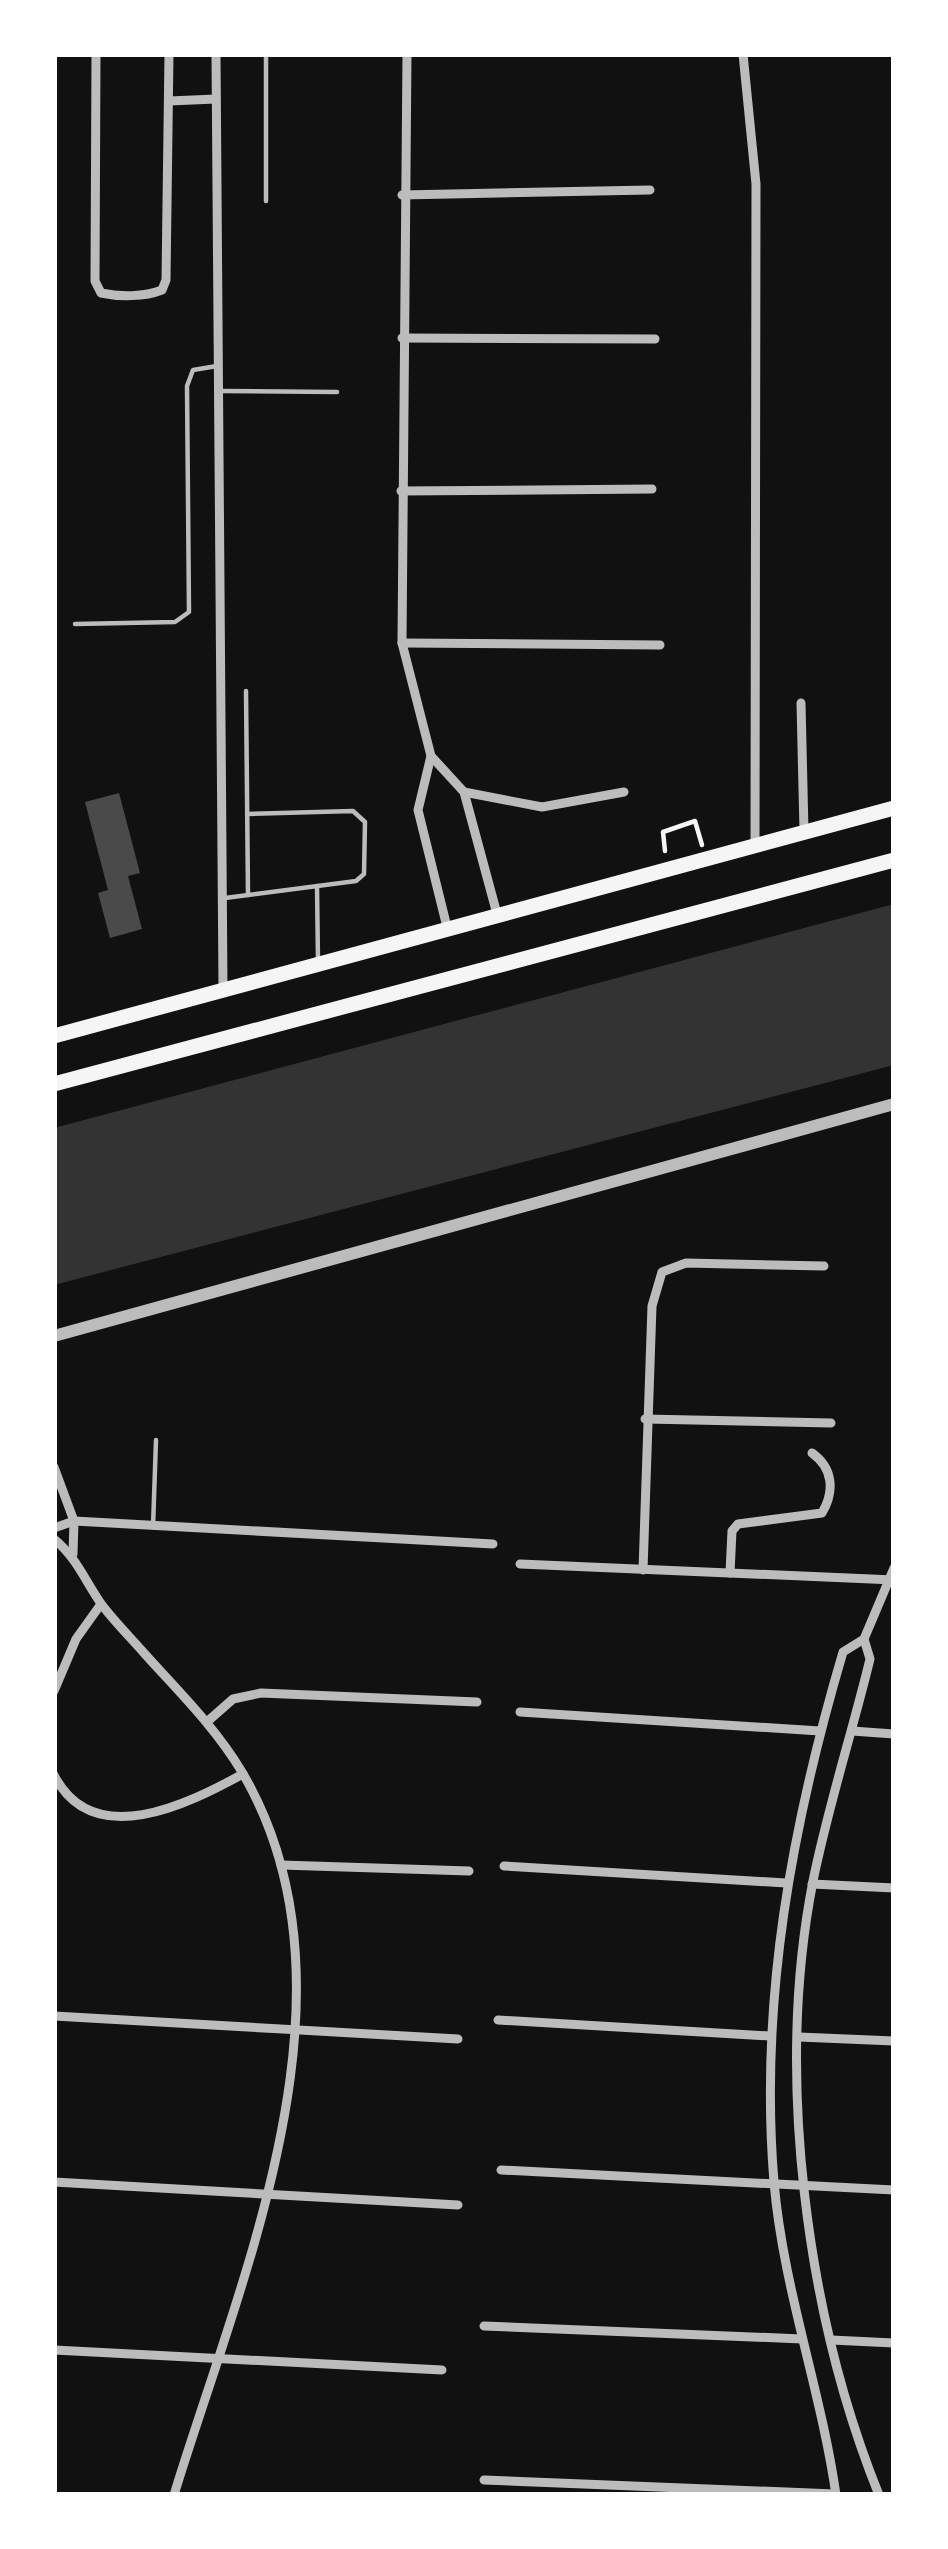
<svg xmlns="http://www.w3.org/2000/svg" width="948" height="2549" font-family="Spectral,serif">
  <rect width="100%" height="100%" fill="#111"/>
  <path fill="#333" d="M894 904V1065L54 1285V1128Z"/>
  <path fill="#4a4a4a" d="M119 793 140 873 128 876 142 929 110 938 98 893 108 890 85 802Z"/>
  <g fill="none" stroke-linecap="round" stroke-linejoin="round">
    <path stroke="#f5f5f5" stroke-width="4.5" d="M665 851 663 832 695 821 702 845"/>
    <g stroke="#bcbcbc" stroke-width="4.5">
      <path d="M266 201V54"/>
      <path d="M222 391 337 392"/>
      <path d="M75 624 175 622 189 612 187 386 193 370 217 366"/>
      <path d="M246 691 248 895"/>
      <path d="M317 886 318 962"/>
      <path d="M225 898 356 881 364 874 365 822 353 811 247 814"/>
      <path d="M153 1527 156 1440"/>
    </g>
    <g stroke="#bcbcbc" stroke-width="9">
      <path d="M96 54 95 281 101 293C120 297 144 297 162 290L166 280 169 54"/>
      <path d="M216 54 223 988"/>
      <path d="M407 54 402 643 431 756 464 792 497 914"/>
      <path d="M743 54 756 184 755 844"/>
      <path d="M169 101 216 99"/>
      <path d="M402 195 650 190"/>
      <path d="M402 338 655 339"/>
      <path d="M401 491 652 489"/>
      <path d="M402 643 660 645"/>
      <path d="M801 703 804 831"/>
      <path d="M431 756 418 810 447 927"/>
      <path d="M464 792 542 807 624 792"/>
      <path d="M645 1419 831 1423"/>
      <path d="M54 1467 74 1521 73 1554"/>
      <path d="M54 1528 74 1521 493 1544"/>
      <path d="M54 1539C77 1558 85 1581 102 1605 114 1621 130 1637 144 1653 179 1692 215 1727 242 1772 370 1990 241 2276 174 2495"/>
      <path d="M520 1564 894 1580"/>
      <path d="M643 1570 652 1306 662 1272 686 1263 824 1266"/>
      <path d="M730 1573 732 1531 738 1524 822 1513C835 1491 833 1468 812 1453"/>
      <path d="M864 1639 870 1659C852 1733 828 1807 813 1881 775 2075 806 2314 879 2495"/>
      <path d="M54 1691 76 1639 101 1604"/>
      <path d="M520 1712 820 1731"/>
      <path d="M208 1721 233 1699 261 1693 477 1702"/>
      <path d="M852 1731 894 1734"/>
      <path d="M54 1775C93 1852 188 1804 243 1774"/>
      <path d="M281 1865 469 1871"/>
      <path d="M504 1866 786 1883"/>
      <path d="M812 1884 894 1888"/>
      <path d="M54 2016 458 2039"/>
      <path d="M498 2020 770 2036"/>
      <path d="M799 2037 894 2041"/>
      <path d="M501 2170 894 2190"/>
      <path d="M54 2182 458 2205"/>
      <path d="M484 2326 802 2339"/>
      <path d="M831 2340 894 2343"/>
      <path d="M54 2350 442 2370"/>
      <path d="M484 2480 835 2494"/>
      <path d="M836 2495C821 2390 783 2288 774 2182 759 2001 792 1825 843 1652L864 1639 894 1568"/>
    </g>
    <path stroke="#bcbcbc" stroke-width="12" d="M54 1336 894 1104"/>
    <g stroke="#f5f5f5" stroke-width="15">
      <path d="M54 1036 894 808"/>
      <path d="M54 1084 894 860"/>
    </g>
  </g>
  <rect width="948" height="2549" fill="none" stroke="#ffffff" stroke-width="114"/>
</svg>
